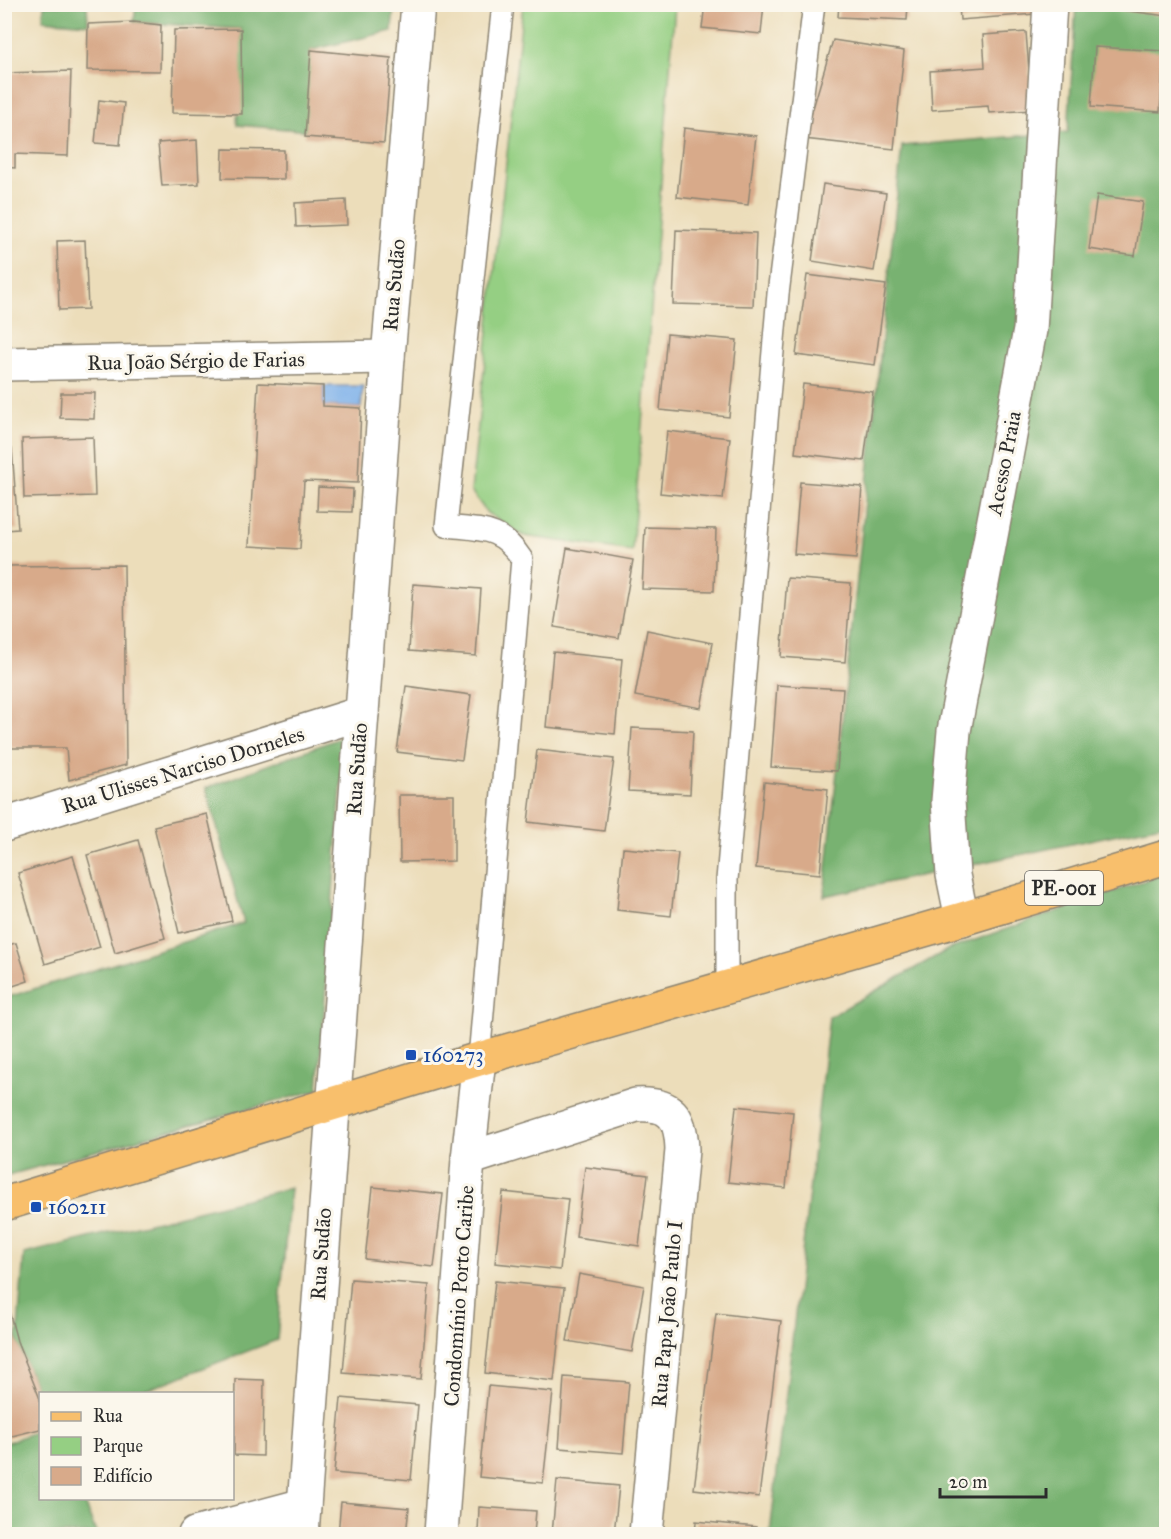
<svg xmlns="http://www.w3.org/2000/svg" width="1171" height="1539" font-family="'IM FELL Great Primer',serif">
  <rect width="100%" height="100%" fill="#fbf7ec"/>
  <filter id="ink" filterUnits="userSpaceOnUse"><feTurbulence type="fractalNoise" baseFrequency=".0167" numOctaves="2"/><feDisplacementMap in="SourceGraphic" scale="12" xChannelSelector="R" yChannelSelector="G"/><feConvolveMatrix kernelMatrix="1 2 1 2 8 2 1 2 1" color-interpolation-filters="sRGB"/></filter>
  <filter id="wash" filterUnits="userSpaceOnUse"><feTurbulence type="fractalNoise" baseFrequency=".008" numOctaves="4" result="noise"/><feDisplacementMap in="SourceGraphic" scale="24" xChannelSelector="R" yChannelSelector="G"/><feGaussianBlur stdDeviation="1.35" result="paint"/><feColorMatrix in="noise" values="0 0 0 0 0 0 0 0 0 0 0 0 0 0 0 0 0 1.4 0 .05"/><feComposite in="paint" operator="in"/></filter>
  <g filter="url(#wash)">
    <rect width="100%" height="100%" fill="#ecddba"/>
    <path fill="#95cf83" stroke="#607d57" stroke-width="1.5" d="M523 5H675L632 551 524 536 487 513 471 491Z"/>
    <g fill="#78b271" stroke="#526e4e" stroke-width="1.5">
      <path d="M44 5H87L88 24 43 20Z"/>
      <path d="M136 5H394L392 31 311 50 310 131 237 125 241 29 134 22Z"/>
      <path d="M1076 5H1166V824L824 896 902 146 1068 132Z"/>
      <path d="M345 736 318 1090 5 1176V998L244 923 206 788Z"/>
      <path d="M1166 873V1534H770L829 1017 947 950Z"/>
      <path d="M290 1188 277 1340 138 1393 40 1394V1399L17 1341 24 1254Z"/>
      <path d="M40 1430V1498L82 1499 97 1534H5V1443Z"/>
    </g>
    <path fill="#7db0ea" stroke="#546e8a" stroke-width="1.5" d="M323 386H363L361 408 323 406Z"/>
    <g id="blocks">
      <g fill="#d8aa8a">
        <path d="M705 4H764L761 34 702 28Z"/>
        <path d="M839 4H908L907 20 838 17Z"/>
        <path d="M959 4H1034L1035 14 960 20Z"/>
        <path d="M1114 4H1166V16L1114 9Z"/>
        <path d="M134 22 161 25 160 71 87 70 88 24Z"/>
        <path d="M241 29 242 114 172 113 174 30Z"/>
        <path d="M1026 32 1032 110 989 113 988 106 932 110 930 71 985 67 983 35Z"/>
        <path d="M833 40 904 51 894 149 804 139Z"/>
        <path d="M1095 47 1164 51 1160 112 1091 107Z"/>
        <path d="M311 50 391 58 384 143 305 137Z"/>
        <path d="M71 71 68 156 15 154V168L4 167V73Z"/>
        <path d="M99 100 124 103 120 145 95 143Z"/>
        <path d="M684 128 756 136 748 205 677 197Z"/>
        <path d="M197 140 199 184 162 186 158 143Z"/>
        <path d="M223 149 284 150V179L222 178Z"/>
        <path d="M823 184 886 193 874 271 812 261Z"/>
        <path d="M1097 195 1143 202 1135 256 1089 249Z"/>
        <path d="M346 200 347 225 296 227 295 203Z"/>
        <path d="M676 230 756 233 753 306 673 304Z"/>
        <path d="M85 240 88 309 59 310 57 241Z"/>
        <path d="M807 275 886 285 875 365 796 355Z"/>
        <path d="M667 334 737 340 729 417 660 410Z"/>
        <path d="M258 383 323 386V406L361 408 358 483 304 481 300 549 249 546Z"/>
        <path d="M803 384 873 392 864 461 795 453Z"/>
        <path d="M61 393H95L94 419 60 418Z"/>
        <path d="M667 431 730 438 723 499 660 493Z"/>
        <path d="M93 437 95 496 24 498 22 439Z"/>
        <path d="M5 449H12L18 529 5 530Z"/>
        <path d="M800 482 862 487 856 559 794 554Z"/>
        <path d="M318 487 353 489 352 512 317 511Z"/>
        <path d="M645 527 716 529 714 591 642 589Z"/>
        <path d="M567 548 633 560 619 638 554 627Z"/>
        <path d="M124 565 126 765 69 780 66 748H4V566Z"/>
        <path d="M787 578 851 583 845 662 781 657Z"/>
        <path d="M413 584 481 589 476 656 409 651Z"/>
        <path d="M647 630 713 643 701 708 635 696Z"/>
        <path d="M553 652 622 659 615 734 546 727Z"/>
        <path d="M777 685 843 689 837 771 771 767Z"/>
        <path d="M406 686 471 695 462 760 397 752Z"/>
        <path d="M632 728 693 731 690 794 628 791Z"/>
        <path d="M537 750 614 759 604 831 528 822Z"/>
        <path d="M764 782 828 789 820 874 756 868Z"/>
        <path d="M399 795H454V861L400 862Z"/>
        <path d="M207 814 232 921 179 933 154 826Z"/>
        <path d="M138 840 165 938 115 953 87 855Z"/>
        <path d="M623 848 678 853 671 916 617 910Z"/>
        <path d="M73 856 100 947 45 964 18 873Z"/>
        <path d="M16 943 28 981 4 989V946Z"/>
        <path d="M736 1106 793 1112 786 1188 728 1182Z"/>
        <path d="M585 1167 648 1175 639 1246 576 1237Z"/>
        <path d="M373 1187 443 1194 434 1267 365 1259Z"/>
        <path d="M503 1192 568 1199 560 1270 495 1263Z"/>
        <path d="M579 1274 644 1286 632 1352 567 1341Z"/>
        <path d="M351 1279 429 1285 421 1379 343 1373Z"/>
        <path d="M495 1281 564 1288 554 1381 485 1373Z"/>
        <path d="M9 1311 17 1341 40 1399V1429L4 1438V1312Z"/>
        <path d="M716 1313 781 1321 759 1497 694 1489Z"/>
        <path d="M564 1377 629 1382 623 1453 559 1448Z"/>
        <path d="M235 1379 264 1380 263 1456 234 1455Z"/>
        <path d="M488 1386 553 1392 543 1483 479 1477Z"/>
        <path d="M341 1398 418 1405 411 1480 334 1473Z"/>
        <path d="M557 1480 619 1486 614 1534H552Z"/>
        <path d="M341 1502 409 1508 406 1534H338Z"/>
        <path d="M479 1507 536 1511 534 1534H478Z"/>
        <path d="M696 1521 756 1527 755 1534H695Z"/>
      </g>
    </g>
  </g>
  <g filter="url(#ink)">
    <use href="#blocks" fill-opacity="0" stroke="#8c8472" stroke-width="1.5"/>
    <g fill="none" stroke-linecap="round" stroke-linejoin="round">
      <defs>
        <g id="service">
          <path d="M727 987V880L778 294 814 4"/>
          <path d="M479 1059 522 559C501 527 482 530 446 526L503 4"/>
        </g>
        <g id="minor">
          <path d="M4 364 388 357"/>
          <path d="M4 825 362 713"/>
          <path d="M962 919 953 875 948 801 954 731 1030 330 1050 4"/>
          <path d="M468 1159 636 1105C671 1103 681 1116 682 1150L646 1534"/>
          <path d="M195 1534 304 1505"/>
          <path d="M302 1534 388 357 418 4"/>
          <path d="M441 1534 468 1159 479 1059"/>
        </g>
        <path id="primary" d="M4 1204 479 1059 962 919 1166 857"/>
      </defs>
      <use href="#service" stroke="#8c8472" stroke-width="24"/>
      <use href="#minor" stroke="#8c8472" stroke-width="36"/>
      <use href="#primary" stroke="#8c8472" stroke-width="36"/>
      <use href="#service" stroke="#fff" stroke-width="21"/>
      <use href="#minor" stroke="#fff" stroke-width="33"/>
      <use href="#primary" stroke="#f8bf6c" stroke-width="33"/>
    </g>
  </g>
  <g fill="#1a4fb4" stroke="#fbf7ec" stroke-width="2">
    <rect x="405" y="1049" width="12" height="12" rx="3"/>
    <rect x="30" y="1201" width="12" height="12" rx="3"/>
  </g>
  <g text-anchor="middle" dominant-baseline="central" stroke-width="6" stroke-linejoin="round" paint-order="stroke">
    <rect fill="#fbf7ec" stroke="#696865" stroke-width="1.5" x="1025" y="871" width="78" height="34" rx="4.5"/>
    <g font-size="20" font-weight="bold" fill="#2b2b2b">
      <text x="1064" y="888">PE-001</text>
    </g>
    <g font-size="21" fill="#2b2b2b" stroke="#fbf7ec">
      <text transform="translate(394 285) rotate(-85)">Rua Sudão</text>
      <text transform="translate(196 361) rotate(-1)">Rua João Sérgio de Farias</text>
      <text transform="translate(1004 463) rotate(-79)">Acesso Praia</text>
      <text transform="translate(357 769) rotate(-86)">Rua Sudão</text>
      <text transform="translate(183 770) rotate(-17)">Rua Ulisses Narciso Dorneles</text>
      <text transform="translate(321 1254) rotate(-86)">Rua Sudão</text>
      <text transform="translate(459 1296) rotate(-86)">Condomínio Porto Caribe</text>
      <text transform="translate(667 1314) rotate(-85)">Rua Papa João Paulo I</text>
    </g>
    <g font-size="21" fill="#164399" stroke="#fbf7ec" text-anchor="start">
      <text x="423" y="1055">160273</text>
      <text x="48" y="1207">160211</text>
    </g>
  </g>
  <rect width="1171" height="1539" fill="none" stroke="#fbf7ec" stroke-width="24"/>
  <rect x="39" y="1392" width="195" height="108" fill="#fbf7ec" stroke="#a8a59f" stroke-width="1.5"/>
  <rect x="51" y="1412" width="30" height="9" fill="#f8bf6c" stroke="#a8a59f" stroke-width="1.5"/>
  <text x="93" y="1422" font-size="18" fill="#2b2b2b">Rua</text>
  <rect x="51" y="1437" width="30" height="18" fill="#95cf83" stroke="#a8a59f" stroke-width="1.5"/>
  <text x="93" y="1452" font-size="18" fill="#2b2b2b">Parque</text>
  <rect x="51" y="1467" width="30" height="18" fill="#d8aa8a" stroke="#a8a59f" stroke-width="1.5"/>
  <text x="93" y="1482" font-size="18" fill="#2b2b2b">Edifício</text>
  <path d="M940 1488v9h106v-9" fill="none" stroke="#2b2b2b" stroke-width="3"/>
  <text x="949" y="1488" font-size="18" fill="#2b2b2b" stroke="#fbf7ec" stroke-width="4.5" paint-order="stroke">20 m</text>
</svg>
